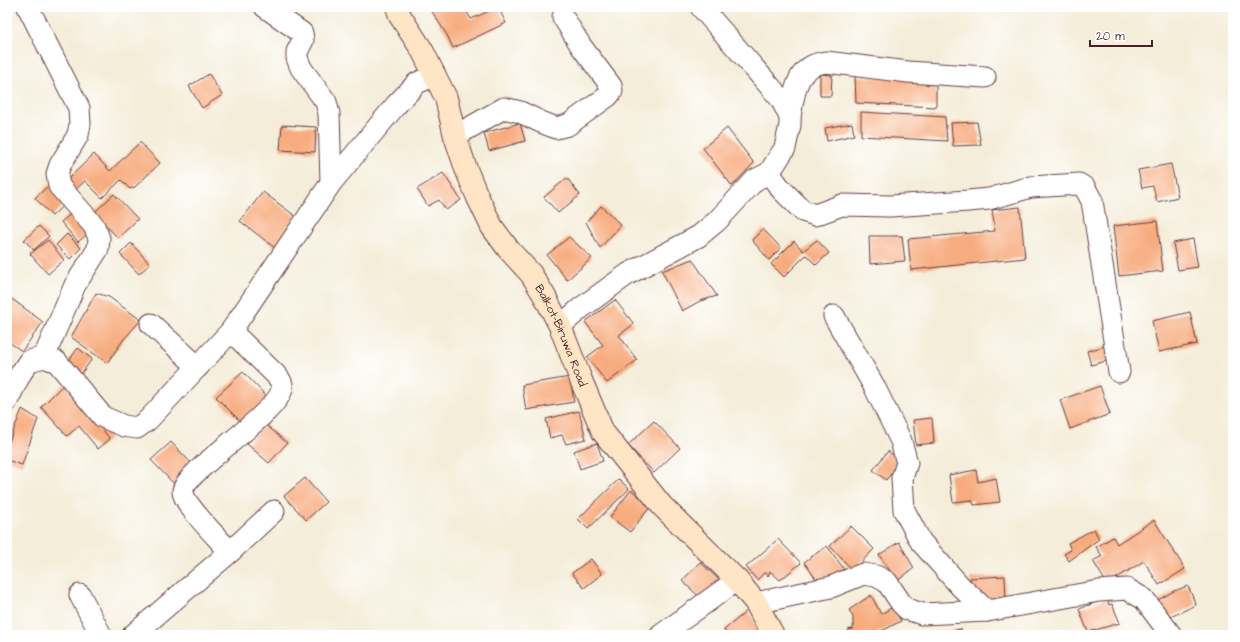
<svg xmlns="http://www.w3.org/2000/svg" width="1240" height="642" font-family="'Architects Daughter',sans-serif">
  <rect width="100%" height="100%" fill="#fff"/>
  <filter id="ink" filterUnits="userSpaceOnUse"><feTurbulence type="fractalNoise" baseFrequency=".025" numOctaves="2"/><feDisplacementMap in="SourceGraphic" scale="8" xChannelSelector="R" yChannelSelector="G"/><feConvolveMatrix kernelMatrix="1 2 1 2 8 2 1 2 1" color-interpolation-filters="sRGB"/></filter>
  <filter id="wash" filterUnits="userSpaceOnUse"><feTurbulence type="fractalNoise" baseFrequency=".012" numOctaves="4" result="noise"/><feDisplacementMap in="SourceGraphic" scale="16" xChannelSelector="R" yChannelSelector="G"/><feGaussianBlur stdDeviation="0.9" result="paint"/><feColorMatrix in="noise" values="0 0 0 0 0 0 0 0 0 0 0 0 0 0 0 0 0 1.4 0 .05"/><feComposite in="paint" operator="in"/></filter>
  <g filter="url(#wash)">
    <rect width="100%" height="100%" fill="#f4edd9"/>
    <g id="blocks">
      <g fill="#f7ac7f">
        <path d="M429 7H464L471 19 498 7 506 23 453 48 447 35Z"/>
        <path d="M209 74 222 95 202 108 189 86Z"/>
        <path d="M820 74 832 75 831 96H820Z"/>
        <path d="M855 76 936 81V107L856 103Z"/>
        <path d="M861 112 945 117 947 141 861 136Z"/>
        <path d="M977 122 981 145 953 146 951 123Z"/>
        <path d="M520 123 525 141 489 151 484 133Z"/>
        <path d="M852 123 854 135 827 141 825 128Z"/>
        <path d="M282 125 316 127 315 152 280 150Z"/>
        <path d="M727 128 754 163 732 186 703 148Z"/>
        <path d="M140 142 160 163 135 187 130 189 121 180 102 198 85 181 74 191 65 182 94 154 110 171Z"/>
        <path d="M1171 164 1178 197 1157 202 1153 186 1142 188 1138 170Z"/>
        <path d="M443 173 461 200 446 210 439 200 428 206 417 189Z"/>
        <path d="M567 178 580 195 558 213 544 197Z"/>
        <path d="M49 185 66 203 52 216 35 198Z"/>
        <path d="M263 192 298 218 275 248 240 221Z"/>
        <path d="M114 194 138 219 118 238 94 213Z"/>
        <path d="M601 206 621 225 600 248 586 222Z"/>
        <path d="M1020 207 1025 258 911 270 908 239 995 231 992 210Z"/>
        <path d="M75 210 92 230 78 242 61 222Z"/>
        <path d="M1157 221 1163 271 1119 276 1113 226Z"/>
        <path d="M39 226 49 236 34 250 24 240Z"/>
        <path d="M763 229 781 248 769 260 752 240Z"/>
        <path d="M67 234 81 248 70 259 56 245Z"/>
        <path d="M869 236H902L905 261 870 264Z"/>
        <path d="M569 237 592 258 567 280 547 255Z"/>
        <path d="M1193 239 1198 267 1178 270 1173 243Z"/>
        <path d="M48 240 64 260 48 274 30 254Z"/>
        <path d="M817 240 829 253 816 265 806 255 784 277 771 264 794 241 803 251Z"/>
        <path d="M131 243 150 264 139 274 120 254Z"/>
        <path d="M692 259 717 296 700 301 682 311 662 271Z"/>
        <path d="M96 293 109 297 141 320 124 339 107 363 71 337Z"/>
        <path d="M12 299 43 322 22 351 7 341V306Z"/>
        <path d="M615 300 634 324 619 335 637 360 607 383 587 357 603 345 585 322Z"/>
        <path d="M1190 312 1197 344 1159 352 1152 321Z"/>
        <path d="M1110 345 1114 359 1091 365 1087 351Z"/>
        <path d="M78 348 92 359 81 374 67 363Z"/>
        <path d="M243 372 271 401 245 426 216 397Z"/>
        <path d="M570 377 574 402 526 410 522 385Z"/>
        <path d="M65 383 110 439 98 449 79 426 67 436 41 407Z"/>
        <path d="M1100 386 1110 414 1070 429 1060 400Z"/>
        <path d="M22 409 38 419 22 465 7 460V447Z"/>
        <path d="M579 411 586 439 566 444 562 435 550 438 546 419Z"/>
        <path d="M932 418 934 443 916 445 913 420Z"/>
        <path d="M654 421 680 448 654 473 628 445Z"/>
        <path d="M265 424 287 443 269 463 247 444Z"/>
        <path d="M171 442 194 466 175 485 151 460Z"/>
        <path d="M597 443 603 461 580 469 574 451Z"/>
        <path d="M888 451 901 461 886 480 873 470Z"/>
        <path d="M976 470 978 482 996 478 1000 502 974 505 972 500 953 502 949 475Z"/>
        <path d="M305 478 326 502 306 520 284 496Z"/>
        <path d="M619 479 629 489 588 529 578 519Z"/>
        <path d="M631 490 651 506 630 532 610 517Z"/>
        <path d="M1154 520 1185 569 1159 585 1144 561 1107 584 1093 561 1102 556 1096 547 1113 537 1117 544Z"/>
        <path d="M851 526 874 549 853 571 830 546Z"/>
        <path d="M1094 529 1099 539 1069 561 1064 554 1071 550 1068 543Z"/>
        <path d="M778 539 801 563 780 580 770 571 768 576 765 572 757 580 746 567Z"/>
        <path d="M899 542 914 568 897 581 879 555Z"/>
        <path d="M827 546 844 569 821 586 804 562Z"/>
        <path d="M591 559 602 574 584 588 572 573Z"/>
        <path d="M700 562 721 582 704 601 682 581Z"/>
        <path d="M1005 576 1006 602 983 601 972 590 970 578Z"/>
        <path d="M1188 586 1196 605 1166 619 1158 600 1174 591Z"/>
        <path d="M871 595 881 614 893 607 901 621 874 635H851L848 630 853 629V617L849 610Z"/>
        <path d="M1107 598 1109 605 1112 604 1120 623 1088 632 1079 609Z"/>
        <path d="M748 610 764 635H728L724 630Z"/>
        <path d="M961 629 962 635H936V634Z"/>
      </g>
    </g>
  </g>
  <g filter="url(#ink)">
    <use href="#blocks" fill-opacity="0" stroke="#643e45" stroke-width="1"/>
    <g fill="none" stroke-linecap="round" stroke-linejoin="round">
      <defs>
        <g id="minor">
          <path d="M28 7 79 108 80 124 78 135 60 165 57 174 59 186 94 226 99 238 98 249 75 285 44 357"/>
          <path d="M265 7 302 33 303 40 297 52V58L301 68 326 102 329 114 331 183"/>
          <path d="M790 117C794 93 796 65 826 62L908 72 985 77"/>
          <path d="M455 136 504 108 520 112 541 122 556 128 568 125 608 96 612 91 611 86 581 46 563 17"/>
          <path d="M769 173 781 189 803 211 815 215 842 205 890 206 968 201 989 199 1031 187 1079 184 1085 188 1092 201 1119 372"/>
          <path d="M834 316 874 386 901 441 907 463 902 478 904 510 921 542 961 587 987 611"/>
          <path d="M151 324 198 367"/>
          <path d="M560 326 581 308 628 274 699 236 717 221 755 180 769 173 785 148 790 125V117L781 99 701 7"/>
          <path d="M7 401 21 373 29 361 44 357 57 362 103 417 124 426 137 428 148 420 231 331 331 183 396 105 417 83 435 75"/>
          <path d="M230 552C220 540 184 505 183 492 181 473 281 412 282 388 283 382 279 379 276 375L231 331"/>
          <path d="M80 595 101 635"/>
          <path d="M756 603 831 587 863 574 876 576 887 582 901 603 907 609 922 614 987 611 1099 591 1127 589 1144 599 1171 635"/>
          <path d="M133 635 230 552 274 511"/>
          <path d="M661 635 737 580"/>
        </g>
        <g id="secondary">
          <path id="s1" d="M397 7 400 16 422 50 446 98 455 136 466 169 478 198 492 227 509 250 531 274 544 295 560 326 581 380 603 432 662 506 737 580 756 603 773 635"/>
        </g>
      </defs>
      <use href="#minor" stroke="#643e45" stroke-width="23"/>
      <use href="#secondary" stroke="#643e45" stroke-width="24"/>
      <use href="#minor" stroke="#fff" stroke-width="21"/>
      <use href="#secondary" stroke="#fee5c5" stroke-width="22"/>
    </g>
  </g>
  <g text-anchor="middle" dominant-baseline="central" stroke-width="3.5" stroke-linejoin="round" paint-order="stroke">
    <g font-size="12" fill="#4a1f2b" stroke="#fff">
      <text stroke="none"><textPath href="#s1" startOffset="371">Balkot-Biruwa Road</textPath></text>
    </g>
  </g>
  <rect width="1240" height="642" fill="none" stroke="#fff" stroke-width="24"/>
  <path d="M1090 40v6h62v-6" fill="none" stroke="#4a1f2b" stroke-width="2"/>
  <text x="1096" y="40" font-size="12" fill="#4a1f2b" stroke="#ffffff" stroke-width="3" paint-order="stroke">20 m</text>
</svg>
